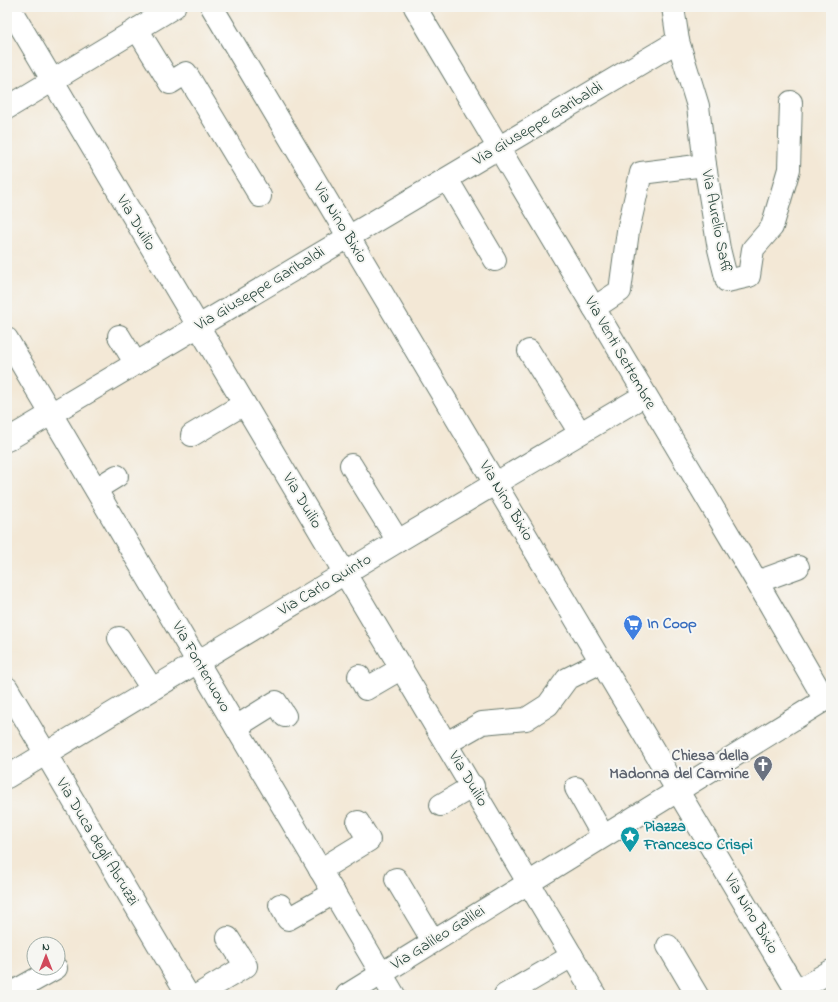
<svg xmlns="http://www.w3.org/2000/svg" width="838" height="1002" font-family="'Indie Flower',sans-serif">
  <rect width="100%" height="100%" fill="#f6f6f2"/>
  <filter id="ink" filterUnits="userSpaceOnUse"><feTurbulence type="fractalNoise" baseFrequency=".025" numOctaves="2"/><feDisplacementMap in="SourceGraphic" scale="8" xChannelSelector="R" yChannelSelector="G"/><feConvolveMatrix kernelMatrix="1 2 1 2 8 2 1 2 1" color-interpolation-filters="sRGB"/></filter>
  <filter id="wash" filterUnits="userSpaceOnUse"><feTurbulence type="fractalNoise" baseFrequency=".012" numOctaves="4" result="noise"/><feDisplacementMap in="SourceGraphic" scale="16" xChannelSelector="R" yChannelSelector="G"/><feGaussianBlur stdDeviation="0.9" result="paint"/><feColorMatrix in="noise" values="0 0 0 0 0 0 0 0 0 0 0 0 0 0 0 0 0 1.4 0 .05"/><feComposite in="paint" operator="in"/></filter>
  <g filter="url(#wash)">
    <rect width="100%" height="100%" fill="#f3e8d6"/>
  </g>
  <g filter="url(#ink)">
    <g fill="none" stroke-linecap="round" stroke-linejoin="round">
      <defs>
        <g id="minor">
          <path d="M9 7 595 995"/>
          <path d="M212 7 799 995"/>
          <path d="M415 7 757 582 825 700"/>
          <path d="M673 7 678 41 698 106 705 165 719 249 727 281 749 276 753 249 772 227 789 169 791 102"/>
          <path d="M137 29 170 83 186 73 260 196"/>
          <path d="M7 108 174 7"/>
          <path d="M447 179 495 260"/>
          <path d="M594 308 620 291 628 231 641 173 705 165"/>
          <path d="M119 336 136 364"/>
          <path d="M7 339 394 995"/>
          <path d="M529 351 580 433"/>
          <path d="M192 435 244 404"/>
          <path d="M7 440 678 41"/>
          <path d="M351 465 398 541"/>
          <path d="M96 489 117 476"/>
          <path d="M757 582 798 567"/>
          <path d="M119 638 152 689"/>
          <path d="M359 676 366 689 402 668"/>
          <path d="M7 688 188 995"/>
          <path d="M236 727 276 702 285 716"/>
          <path d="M447 743 482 723 526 719 548 705 567 679 601 662"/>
          <path d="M7 777 398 541 645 395"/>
          <path d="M576 788 603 836"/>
          <path d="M441 805 473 786"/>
          <path d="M320 870 369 840 358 822"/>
          <path d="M396 879 433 941"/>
          <path d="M280 905 288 919 334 893"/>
          <path d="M668 946 697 995"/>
          <path d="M797 991 831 971"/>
          <path d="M8 995 56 968"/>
          <path d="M198 995 246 966 228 938"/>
          <path d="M347 995 831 696"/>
          <path d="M505 995 572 956"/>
        </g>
        <path id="major" d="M7 993 8 995"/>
      </defs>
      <use href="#minor" stroke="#69796d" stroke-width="24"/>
      <use href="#major" stroke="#69796d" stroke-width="24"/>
      <use href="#minor" stroke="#fff" stroke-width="22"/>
      <use href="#major" stroke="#fff" stroke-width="22"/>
    </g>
  </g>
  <defs>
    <symbol id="supermarket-pin" viewBox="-11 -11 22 30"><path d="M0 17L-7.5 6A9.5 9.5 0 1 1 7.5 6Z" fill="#3f7fe0" stroke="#f6f6f2"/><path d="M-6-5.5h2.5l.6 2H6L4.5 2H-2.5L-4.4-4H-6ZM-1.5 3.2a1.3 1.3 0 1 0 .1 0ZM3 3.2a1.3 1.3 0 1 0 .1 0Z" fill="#fff"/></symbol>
    <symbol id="church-pin" viewBox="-11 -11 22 30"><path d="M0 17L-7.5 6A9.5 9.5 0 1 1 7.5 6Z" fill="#6b7280" stroke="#f6f6f2"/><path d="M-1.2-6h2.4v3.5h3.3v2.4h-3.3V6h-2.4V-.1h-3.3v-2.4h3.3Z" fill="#fff"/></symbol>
    <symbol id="sight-pin" viewBox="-11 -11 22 30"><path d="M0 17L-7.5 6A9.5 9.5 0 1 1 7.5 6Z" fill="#0f9aa8" stroke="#f6f6f2"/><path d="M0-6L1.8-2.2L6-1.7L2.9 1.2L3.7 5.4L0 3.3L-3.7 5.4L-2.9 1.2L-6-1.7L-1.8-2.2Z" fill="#fff"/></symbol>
  </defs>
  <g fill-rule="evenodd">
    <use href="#supermarket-pin" x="622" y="613" width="22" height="30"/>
    <use href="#church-pin" x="752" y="754" width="22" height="30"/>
    <use href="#sight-pin" x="619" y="825" width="22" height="30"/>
  </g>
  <g text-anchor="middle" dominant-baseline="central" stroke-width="4" stroke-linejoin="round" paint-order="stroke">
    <g font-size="16" fill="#1f3d34" stroke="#f6f6f2">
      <text transform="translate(538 124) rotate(-31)">Via Giuseppe Garibaldi</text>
      <text transform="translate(716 221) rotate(79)">Via Aurelio Saffi</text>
      <text transform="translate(136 223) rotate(59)">Via Duilio</text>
      <text transform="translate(340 223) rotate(59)">Via Nino Bixio</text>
      <text transform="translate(260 289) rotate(-31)">Via Giuseppe Garibaldi</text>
      <text transform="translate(620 353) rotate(60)">Via Venti Settembre</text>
      <text transform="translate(302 501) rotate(59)">Via Duilio</text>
      <text transform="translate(506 501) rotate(59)">Via Nino Bixio</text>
      <text transform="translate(325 585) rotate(-31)">Via Carlo Quinto</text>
      <text transform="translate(201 667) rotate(60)">Via Fontenuovo</text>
      <text transform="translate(468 779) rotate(59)">Via Duilio</text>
      <text transform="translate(97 842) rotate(59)">Via Duca degli Abruzzi</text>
      <text transform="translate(751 914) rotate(59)">Via Nino Bixio</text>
      <text transform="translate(438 938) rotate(-32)">Via Galileo Galilei</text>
    </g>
    <g font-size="16" font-weight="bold" fill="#366cbe" stroke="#f6f6f2" text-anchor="start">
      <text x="647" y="624">In Coop</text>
    </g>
    <g font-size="16" font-weight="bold" fill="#5b616d" stroke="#f6f6f2" text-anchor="end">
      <text x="749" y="756">Chiesa della<tspan x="749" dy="18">Madonna del Carmine</tspan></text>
    </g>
    <g font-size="16" font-weight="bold" fill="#0d838f" stroke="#f6f6f2" text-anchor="start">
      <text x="644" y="827">Piazza<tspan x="644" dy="18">Francesco Crispi</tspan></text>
    </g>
  </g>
  <rect width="838" height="1002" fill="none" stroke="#f6f6f2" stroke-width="24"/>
  <g transform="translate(46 956)"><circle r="19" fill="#f6f6f2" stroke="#a0aca6"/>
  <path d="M0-3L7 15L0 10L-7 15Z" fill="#d1495b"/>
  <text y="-6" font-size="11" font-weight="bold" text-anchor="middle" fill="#1f3d34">N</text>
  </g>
</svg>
